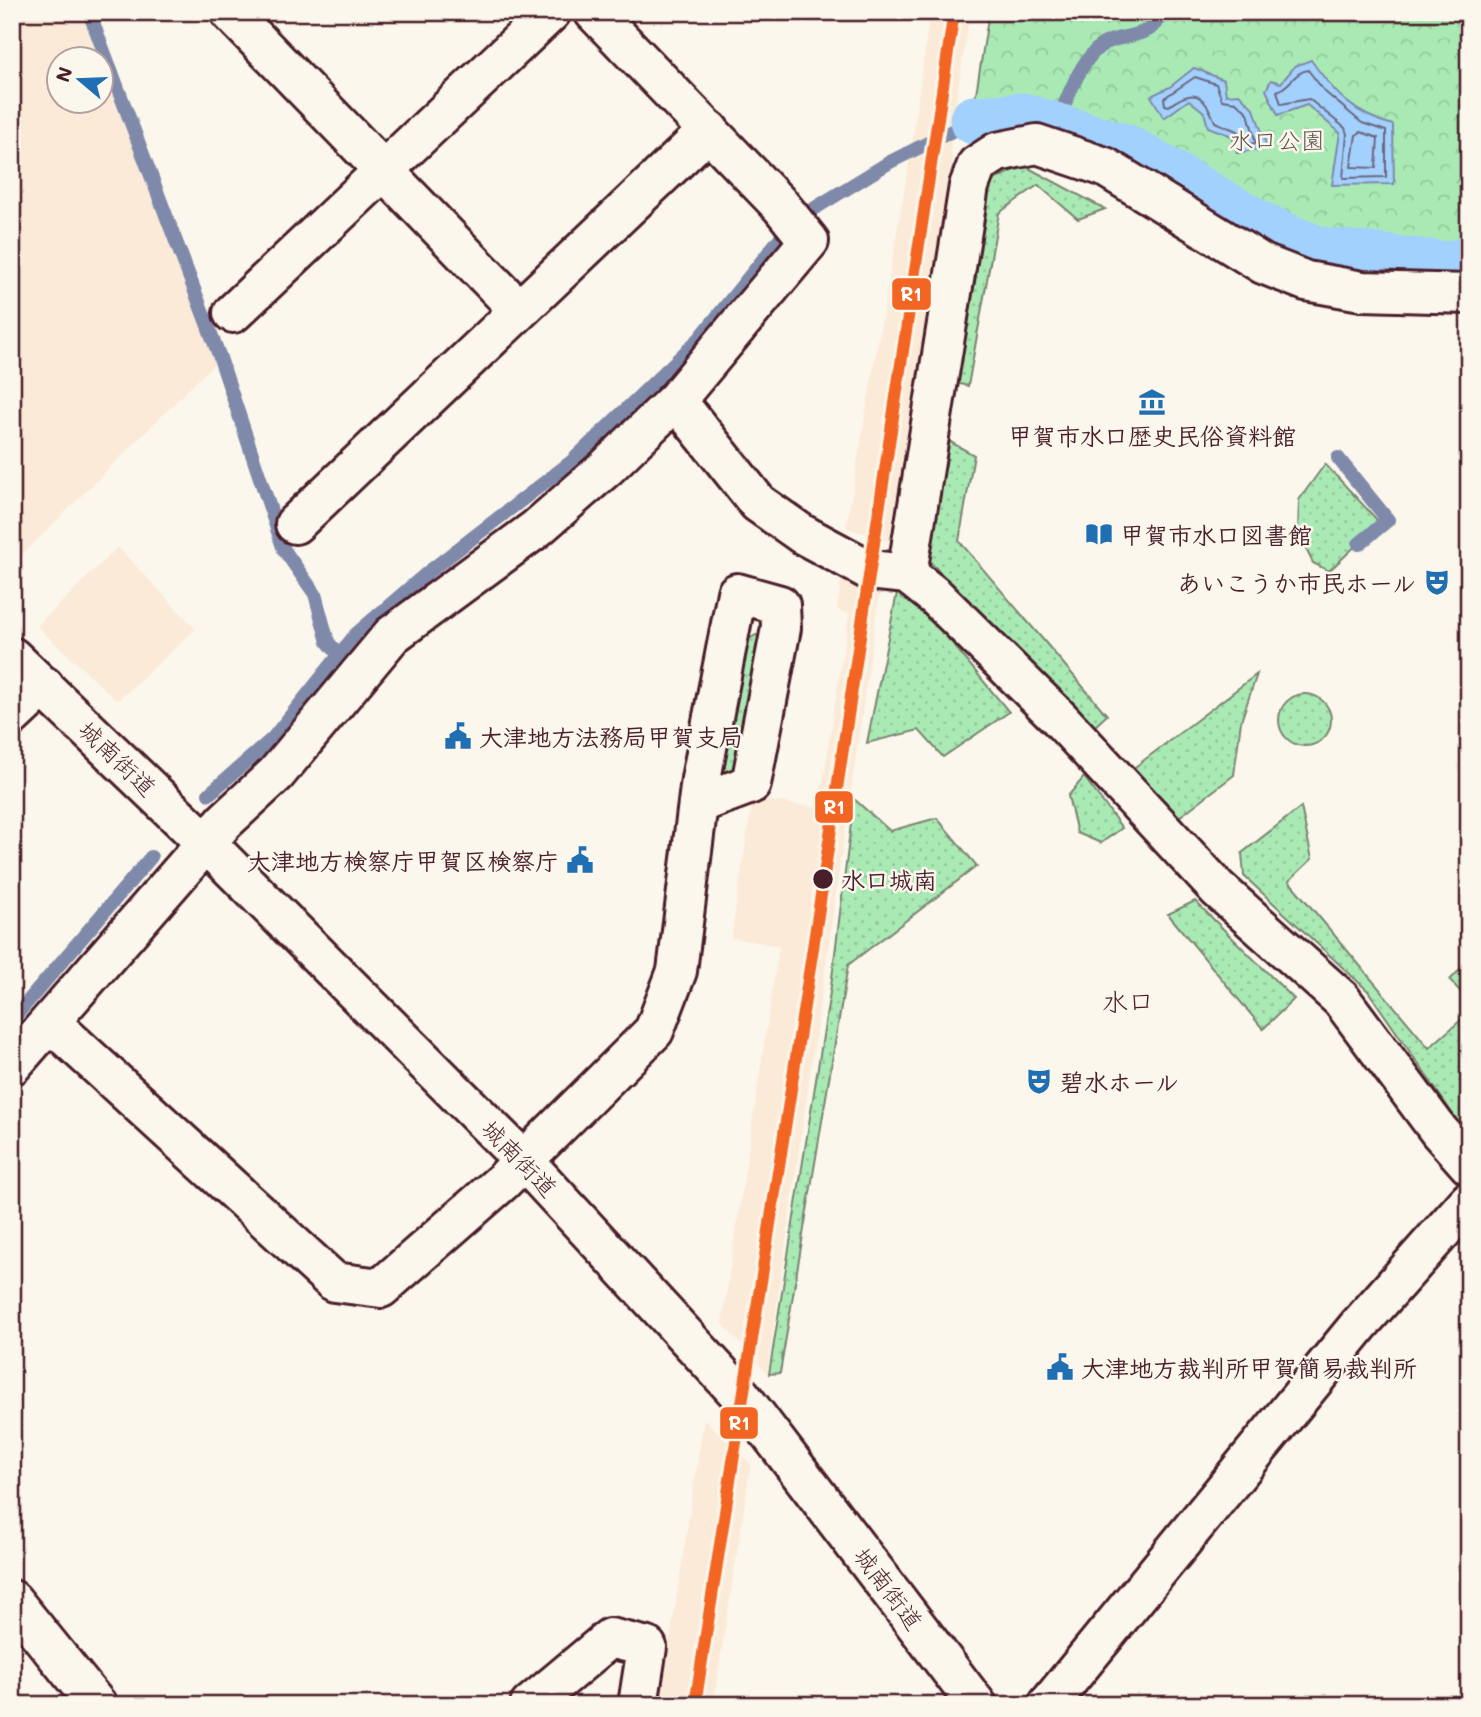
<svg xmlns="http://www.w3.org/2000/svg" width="1481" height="1717" font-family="Mali,'Klee One',sans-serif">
  <defs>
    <pattern id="grass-dots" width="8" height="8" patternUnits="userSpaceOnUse" patternTransform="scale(1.75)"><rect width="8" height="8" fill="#a9eab4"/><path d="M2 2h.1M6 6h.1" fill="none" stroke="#93c89b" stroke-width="1.8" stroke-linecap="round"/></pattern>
    <pattern id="forest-crowns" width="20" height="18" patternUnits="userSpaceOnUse" patternTransform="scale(1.75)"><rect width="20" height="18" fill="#a9eab4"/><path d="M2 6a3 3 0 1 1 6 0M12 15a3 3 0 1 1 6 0" fill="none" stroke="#93c89b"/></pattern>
  </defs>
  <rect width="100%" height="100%" fill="#fbf7ec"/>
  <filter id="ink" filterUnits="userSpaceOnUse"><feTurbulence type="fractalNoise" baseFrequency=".0143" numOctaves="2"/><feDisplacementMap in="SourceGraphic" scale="14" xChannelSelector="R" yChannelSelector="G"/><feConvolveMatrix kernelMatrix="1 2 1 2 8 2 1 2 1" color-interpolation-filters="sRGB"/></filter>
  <g filter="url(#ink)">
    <g fill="#fbead8" fill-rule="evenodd">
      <path d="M12 12H86L218 360 12 565ZM60 60H102V102H60Z"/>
      <path d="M930 12H970L950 142 954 176 889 542 846 527 910 157Z"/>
      <path d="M118 547 196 629 117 701 37 626Z"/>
      <path d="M843 566 881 581 767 1374 722 1323 779 946 731 938 753 798 819 808 849 613 837 610Z"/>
      <path d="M704 1419 751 1464 713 1705H660Z"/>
    </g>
    <g fill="url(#grass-dots)" stroke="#7a8470" stroke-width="2">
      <path d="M1023 165 1105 209 1078 219 1038 185 999 213 968 386 949 381 985 185Z"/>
      <path d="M945 439 974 455 959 541 1107 715 1094 727 924 556Z"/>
      <path d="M1325 464 1380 523 1329 571 1313 563 1298 533 1299 500Z"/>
      <path d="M897 593 933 620 1009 712 943 757 919 730 867 743Z"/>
      <path d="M756 635 769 643 742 778 720 782 742 643Z"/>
      <path d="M1257 674 1241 721 1234 775 1178 818 1131 770Z"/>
      <circle cx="1305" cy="720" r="26"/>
      <path d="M1084 777 1122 828 1101 843 1077 833 1068 796Z"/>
      <path d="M854 799 890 831 937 818 977 866 848 965 780 1373 769 1374 831 986Z"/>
      <path d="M1301 807 1312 859 1289 881 1429 1048 1461 1020 1467 999 1450 980 1469 960V1114L1459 1123 1368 991 1244 876 1242 853Z"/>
      <path d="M1195 901 1294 999 1263 1029 1168 914Z"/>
    </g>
    <path fill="url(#forest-crowns)" stroke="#7a8470" stroke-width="2" d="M989 12H1469V271L1451 279 1302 257 1234 221 1184 202 1029 122 972 119Z"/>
    <g fill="#a2d1fe" stroke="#7f8aaa" stroke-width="2">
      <path d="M1311 60C1335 94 1353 114 1393 125L1394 184 1332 185 1340 133 1307 105 1278 115 1266 90 1271 80 1281 83 1295 66Z"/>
      <path d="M1194 68 1224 80 1226 95 1239 94 1254 109 1267 147 1237 153 1232 136 1208 127 1204 112 1189 100 1164 118 1151 96 1170 87Z"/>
    </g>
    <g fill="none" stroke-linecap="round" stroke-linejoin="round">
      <g stroke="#6d667f" stroke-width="2">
        <path d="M1308 70 1325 92 1362 123 1386 131V177L1343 178 1347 134 1345 128 1309 99 1281 104 1277 91C1290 87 1294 72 1308 70Z"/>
        <path d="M1195 77 1216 84 1222 100 1236 102 1248 113 1256 143 1243 144 1237 131 1215 122C1204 94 1194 87 1169 106L1165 105 1164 98Z"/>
        <path d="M1361 132 1378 138 1376 168 1351 167 1356 135Z"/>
      </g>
      <g stroke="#7f8aaa" stroke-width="14">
        <path d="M89 12 219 355 284 550 315 594 328 642 339 655"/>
        <path d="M1055 127C1067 101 1077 66 1099 47 1119 31 1154 42 1162 12"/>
        <path d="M1338 458 1388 520 1359 544"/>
        <path d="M209 794 272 739 356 634 427 573 571 462 700 338 794 221 890 162 974 120"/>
        <path d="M12 1020 151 857"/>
      </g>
      <path stroke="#a2d1fe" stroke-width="49" d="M974 120 1022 117 1127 149 1266 229 1319 251 1446 266 1469 260"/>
      <defs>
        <g id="minor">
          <path d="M230 12 518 309"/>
          <path d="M233 313 551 12"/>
          <path d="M676 400 758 503 802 534 869 570 907 574 936 597 1060 719 1218 889 1341 999 1439 1131 1469 1165"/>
          <path d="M295 524 709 130"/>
          <path d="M907 574 969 186 977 165 997 152 1037 144 1105 167 1263 264 1306 281 1362 291 1469 294"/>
          <path d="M12 657 205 842 523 1160 742 1397 977 1705"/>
          <path d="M12 716 44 686"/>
          <path d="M51 1023 334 1282 381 1288 502 1182 654 1031 677 971 701 779 737 593 780 605 781 628 751 784 698 804"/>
          <path d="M12 1065 225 821 276 774 392 635 536 529 606 468 676 400 809 241 781 206 594 12"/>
          <path d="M12 1600 97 1705"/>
          <path d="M530 1705 610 1638 647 1647 638 1705"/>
          <path d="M1048 1705 1359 1325 1469 1201"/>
        </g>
      </defs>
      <use href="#minor" stroke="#4a1f2b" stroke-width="44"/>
      <use href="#minor" stroke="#fbf7ec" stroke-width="38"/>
      <defs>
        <path id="rail-1" d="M695 1705 813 948 954 12"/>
      </defs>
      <use href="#rail-1" stroke="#fbf7ec" stroke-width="18"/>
      <use href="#rail-1" stroke="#f26522" stroke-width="12"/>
    </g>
  </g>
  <defs>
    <symbol id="museum-bare" viewBox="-9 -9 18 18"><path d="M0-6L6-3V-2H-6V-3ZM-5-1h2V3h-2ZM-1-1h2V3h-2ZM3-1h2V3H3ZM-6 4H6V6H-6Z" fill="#1f6fb2" stroke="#fbf7ec" stroke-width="2.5" paint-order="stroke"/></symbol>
    <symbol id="library-bare" viewBox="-9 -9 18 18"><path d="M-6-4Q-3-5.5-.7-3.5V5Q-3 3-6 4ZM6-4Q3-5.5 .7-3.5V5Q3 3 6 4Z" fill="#1f6fb2" stroke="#fbf7ec" stroke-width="2.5" paint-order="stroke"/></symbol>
    <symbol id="theatre-bare" viewBox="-9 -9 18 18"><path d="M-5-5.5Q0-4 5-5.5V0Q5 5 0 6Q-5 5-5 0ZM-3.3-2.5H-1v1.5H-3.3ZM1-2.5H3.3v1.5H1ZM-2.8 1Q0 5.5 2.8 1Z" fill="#1f6fb2" stroke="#fbf7ec" stroke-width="2.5" paint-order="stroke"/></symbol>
    <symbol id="civic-bare" viewBox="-9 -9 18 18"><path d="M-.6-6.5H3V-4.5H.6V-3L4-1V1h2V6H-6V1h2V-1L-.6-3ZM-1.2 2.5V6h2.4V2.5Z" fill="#1f6fb2" stroke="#fbf7ec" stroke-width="2.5" paint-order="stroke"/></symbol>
  </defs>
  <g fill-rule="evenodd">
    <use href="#museum-bare" x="1133" y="383" width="38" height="38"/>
    <use href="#library-bare" x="1080" y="515" width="38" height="38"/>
    <use href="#theatre-bare" x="1418" y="563" width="38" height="38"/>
    <use href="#civic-bare" x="439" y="717" width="38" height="38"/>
    <use href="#civic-bare" x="561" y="841" width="38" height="38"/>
    <use href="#theatre-bare" x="1020" y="1062" width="38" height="38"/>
    <use href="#civic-bare" x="1041" y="1348" width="38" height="38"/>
  </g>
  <circle fill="#4a1f2b" stroke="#fbf7ec" stroke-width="2.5" cx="823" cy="879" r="11"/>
  <g text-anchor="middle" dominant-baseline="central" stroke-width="5" stroke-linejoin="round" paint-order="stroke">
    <g font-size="24" fill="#62524d" stroke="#fbf7ec">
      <text x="1277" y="139">水口公園</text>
    </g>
    <g font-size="24" font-weight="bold" fill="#4a1f2b" stroke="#fbf7ec" text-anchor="start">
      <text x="1152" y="435" text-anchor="middle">甲賀市水口歴史民俗資料館</text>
      <text x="1120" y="534">甲賀市水口図書館</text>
      <text x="1416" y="582" text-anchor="end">あいこうか市民ホール</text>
      <text x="479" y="736">大津地方法務局甲賀支局</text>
      <text x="559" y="860" text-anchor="end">大津地方検察庁甲賀区検察庁</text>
      <text x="1060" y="1081">碧水ホール</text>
      <text x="1081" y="1367">大津地方裁判所甲賀簡易裁判所</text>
    </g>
    <g font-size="24" fill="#4a1f2b" stroke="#fbf7ec">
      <text transform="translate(118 758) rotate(44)">城南街道</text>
      <text transform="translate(520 1158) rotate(46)">城南街道</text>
      <text transform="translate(889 1588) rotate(53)">城南街道</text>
    </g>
    <g font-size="24" font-weight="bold" fill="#4a1f2b" stroke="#fbf7ec" text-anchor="start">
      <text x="841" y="879">水口城南</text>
    </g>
    <g font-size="26" fill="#4a1f2b" stroke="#fbf7ec">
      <text x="1128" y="1001">水口</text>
    </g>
  </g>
  <g stroke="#fbf7ec" stroke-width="2.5">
    <rect x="891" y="277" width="41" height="34" rx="7" fill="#f26522"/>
    <rect x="814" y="790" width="40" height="34" rx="7" fill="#f26522"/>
    <rect x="719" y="1406" width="40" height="34" rx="7" fill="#f26522"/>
  </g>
  <g font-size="19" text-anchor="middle" font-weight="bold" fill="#fff">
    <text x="911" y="301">R1</text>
    <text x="834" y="814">R1</text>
    <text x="739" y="1430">R1</text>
  </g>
  <rect width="1481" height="1717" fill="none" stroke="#fbf7ec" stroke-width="42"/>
  <rect x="21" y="21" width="1439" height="1675" fill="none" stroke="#4a1f2b" stroke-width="2.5" filter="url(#ink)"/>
  <g transform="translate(80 80) rotate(289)"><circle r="33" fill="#fbf7ec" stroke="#b4a19f" stroke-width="2"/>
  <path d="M0-5L12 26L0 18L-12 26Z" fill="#1f6fb2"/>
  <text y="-10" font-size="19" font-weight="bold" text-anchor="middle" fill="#4a1f2b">N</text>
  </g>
</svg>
